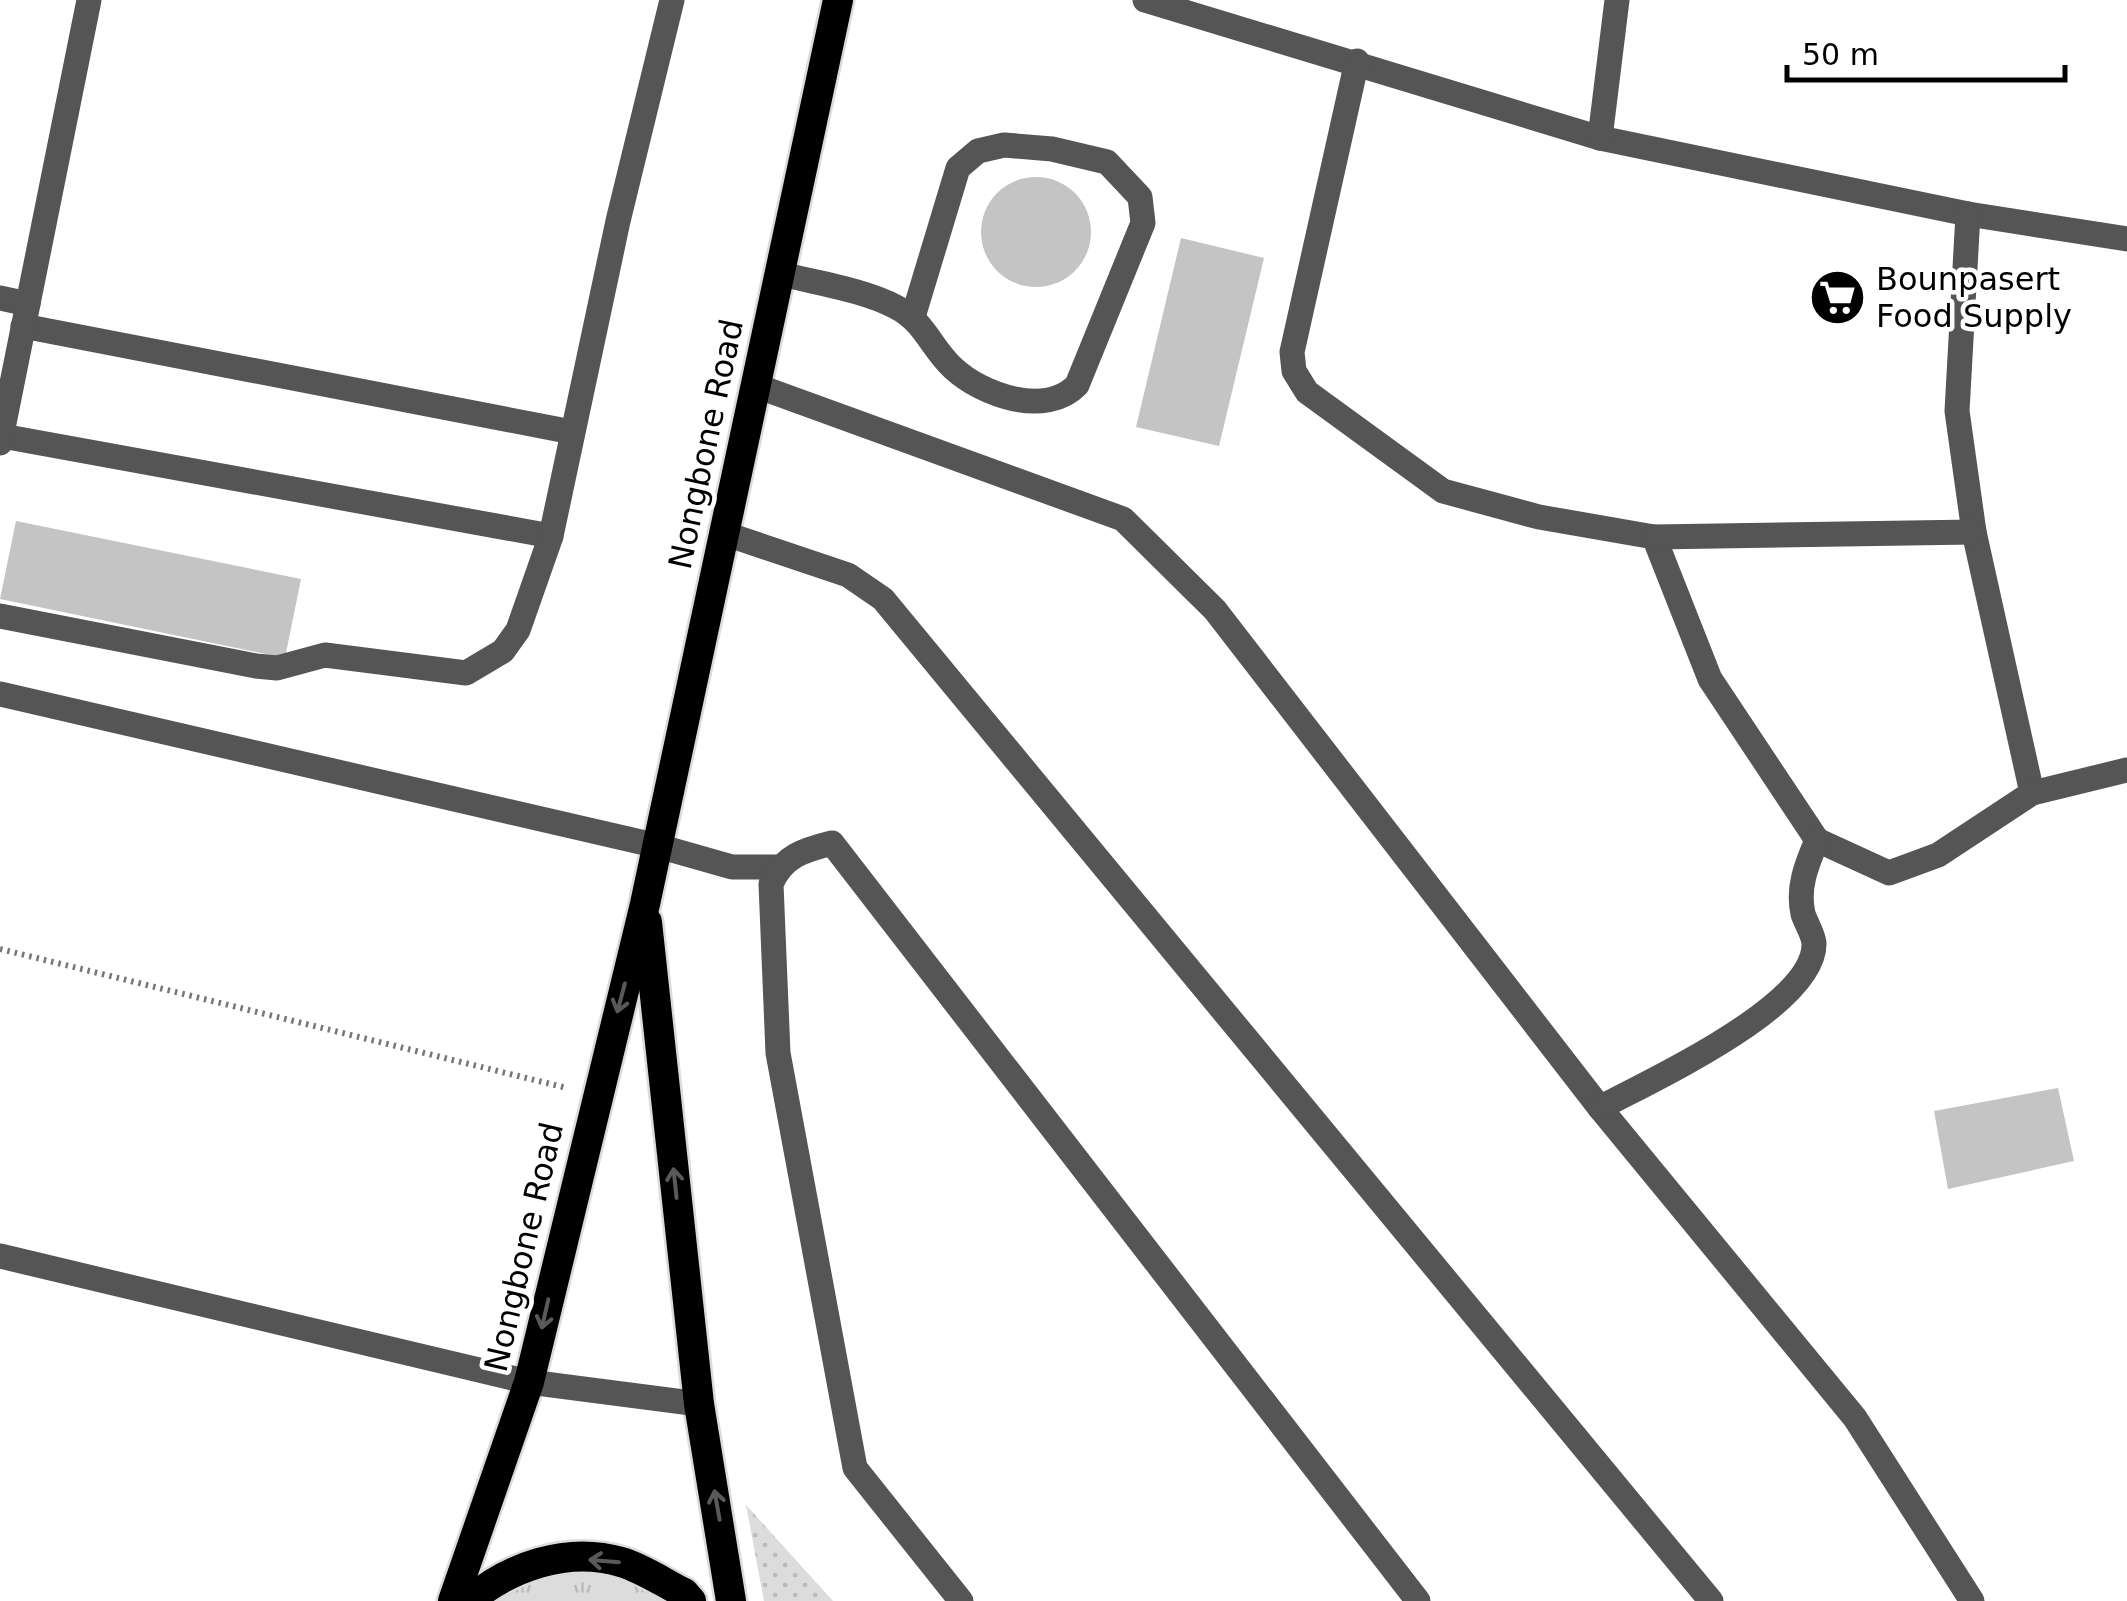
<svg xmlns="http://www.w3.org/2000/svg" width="2127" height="1601" font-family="'DejaVu Sans',sans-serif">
  <defs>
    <pattern id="grass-tufts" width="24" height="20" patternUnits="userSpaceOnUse" patternTransform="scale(2.5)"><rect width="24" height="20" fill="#dcdcdc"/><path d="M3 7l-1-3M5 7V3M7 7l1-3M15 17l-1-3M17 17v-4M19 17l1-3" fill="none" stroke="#bbb"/></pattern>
    <pattern id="park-dots" width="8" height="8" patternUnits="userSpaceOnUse" patternTransform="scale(2.5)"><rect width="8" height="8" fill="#dcdcdc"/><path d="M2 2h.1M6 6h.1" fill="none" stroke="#bbb" stroke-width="1.8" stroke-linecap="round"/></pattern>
  </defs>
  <rect width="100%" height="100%" fill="#fff"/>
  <path fill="url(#grass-tufts)" d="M555 1568 616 1572 679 1601H487Z"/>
  <path fill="url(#park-dots)" d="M746 1505 833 1601H764Z"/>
  <g fill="#c4c4c4">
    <circle cx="1036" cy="232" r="55"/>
    <path d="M1181 238 1264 258 1219 446 1136 427Z"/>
    <path d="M16 521 301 579 285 658 0 599Z"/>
    <path d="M2058 1088 2074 1161 1948 1189 1934 1111Z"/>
  </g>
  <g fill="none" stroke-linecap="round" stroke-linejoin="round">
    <defs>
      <g id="highway">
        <path d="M647 922 699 1404 731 1601"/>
        <path d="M453 1601 529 1382 645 904 838 0"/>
        <path d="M469 1601C509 1567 567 1546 621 1562 642 1568 664 1583 684 1593L691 1601"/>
      </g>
    </defs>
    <use href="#highway" stroke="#dbdbdb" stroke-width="35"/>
    <path stroke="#777" stroke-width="6" stroke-dasharray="2.5 5" stroke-linecap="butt" d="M0 949 567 1088"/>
    <g stroke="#555" stroke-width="25">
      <path d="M1145 0 1600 138 1968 214 2127 239"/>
      <path d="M1357 61 1292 352 1294 371 1307 392 1443 491 1539 517 1654 537 1710 679 1817 840"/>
      <path d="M1600 138 1617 0"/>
      <path d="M1968 214 1957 411 1974 532 2032 793"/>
      <path d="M778 273C815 283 862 289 896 307 925 322 931 348 953 368 983 396 1046 417 1077 385L1143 223 1140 197 1107 162 1052 149 1004 145 978 151 958 168 913 317"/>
      <path d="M0 298 28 304"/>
      <path d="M23 326 572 432"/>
      <path d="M754 385 1123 519 1215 610 1600 1108 1855 1418 1972 1601"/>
      <path d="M2 436 551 536"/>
      <path d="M0 443 89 0"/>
      <path d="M723 533 848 575 883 599 1711 1601"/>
      <path d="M1654 537 1974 532"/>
      <path d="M0 616 256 666 277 668 325 655 466 673 503 651 518 630 551 536 618 221 672 0"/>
      <path d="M0 694 658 846 732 867H779"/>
      <path d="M1817 840 1889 873 1938 855 2032 793 2127 770"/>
      <path d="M1600 1108C1649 1081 1816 1006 1814 943 1813 934 1806 923 1803 914 1797 887 1807 864 1817 840"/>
      <path d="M0 1256 529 1382 699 1404"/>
      <path d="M961 1601 855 1468 778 1053 771 884C783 856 804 850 832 843L1418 1601"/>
    </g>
    <use href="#highway" stroke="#000" stroke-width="30"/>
  </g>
  <defs><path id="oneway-shaft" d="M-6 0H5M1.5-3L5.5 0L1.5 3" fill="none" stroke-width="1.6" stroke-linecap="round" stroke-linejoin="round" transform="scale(2.5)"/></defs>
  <g stroke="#595959">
    <use href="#oneway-shaft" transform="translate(621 998) rotate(105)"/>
    <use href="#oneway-shaft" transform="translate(675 1183) rotate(-96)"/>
    <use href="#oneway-shaft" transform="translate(545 1314) rotate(103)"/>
    <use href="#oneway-shaft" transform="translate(717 1505) rotate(-100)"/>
    <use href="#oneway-shaft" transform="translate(604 1561) rotate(-175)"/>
  </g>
  <defs>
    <symbol id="supermarket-disc" viewBox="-11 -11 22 22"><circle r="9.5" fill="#000" stroke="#fff"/><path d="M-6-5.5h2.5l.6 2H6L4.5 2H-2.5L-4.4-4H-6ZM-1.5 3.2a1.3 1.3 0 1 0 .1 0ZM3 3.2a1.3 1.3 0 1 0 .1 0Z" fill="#fff"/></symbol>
  </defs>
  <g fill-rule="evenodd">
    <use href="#supermarket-disc" x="1806" y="266" width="63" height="63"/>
  </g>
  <g text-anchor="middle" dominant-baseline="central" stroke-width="9" stroke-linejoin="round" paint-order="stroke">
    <g font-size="32" fill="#000" stroke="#fff" text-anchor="start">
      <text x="1876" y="279">Bounpasert<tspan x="1876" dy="37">Food Supply</tspan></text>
    </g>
    <g font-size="32" fill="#000" stroke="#fff">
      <text transform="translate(706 444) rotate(-78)">Nongbone Road</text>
      <text transform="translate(524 1247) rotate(-77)">Nongbone Road</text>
    </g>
  </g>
  <path d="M1787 65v15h278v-15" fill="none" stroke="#000000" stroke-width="5"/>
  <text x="1802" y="65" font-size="30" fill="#000000" stroke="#ffffff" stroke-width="8" paint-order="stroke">50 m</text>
</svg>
